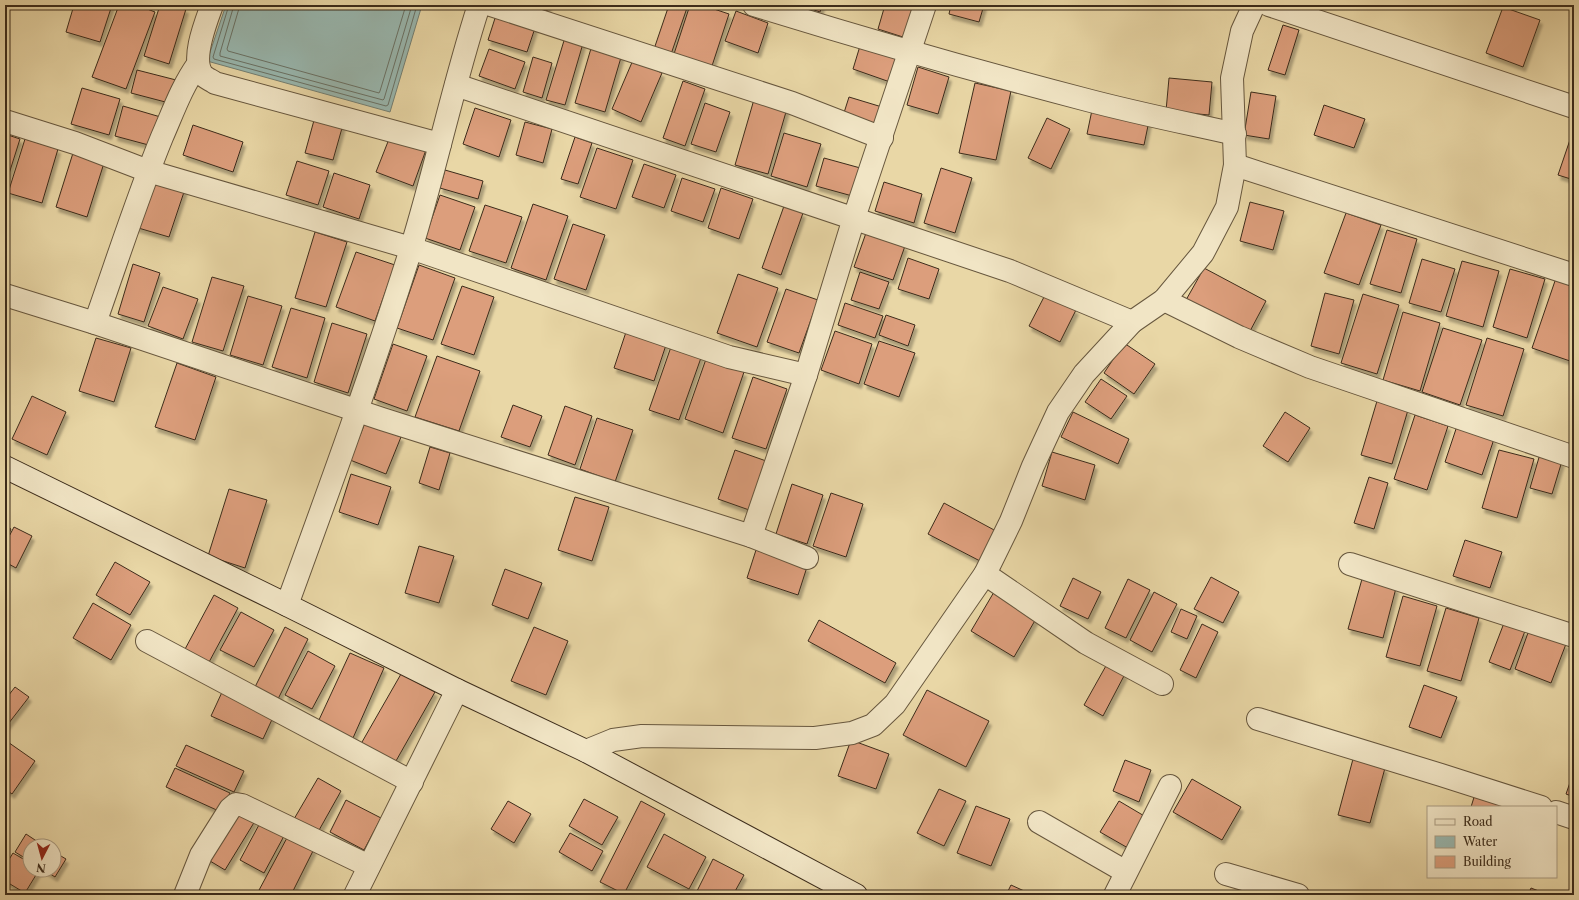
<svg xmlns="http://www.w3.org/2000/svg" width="1579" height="900" font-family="'Libre Caslon Text',serif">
  <defs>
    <filter id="shadow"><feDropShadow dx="2.5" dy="4.5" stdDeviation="1" flood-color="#0004"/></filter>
  </defs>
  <rect width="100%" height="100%" fill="#e9d7a6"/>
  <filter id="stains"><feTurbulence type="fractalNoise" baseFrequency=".005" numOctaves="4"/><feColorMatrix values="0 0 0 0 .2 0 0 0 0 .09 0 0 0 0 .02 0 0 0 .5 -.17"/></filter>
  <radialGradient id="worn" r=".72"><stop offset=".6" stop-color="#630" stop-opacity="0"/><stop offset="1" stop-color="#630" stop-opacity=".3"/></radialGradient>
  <path fill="#99b8b0" stroke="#748074" d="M226 5H422L390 112 207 61Z"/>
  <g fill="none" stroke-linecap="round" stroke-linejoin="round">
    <g stroke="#6a7266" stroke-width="1">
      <path d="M229 5 213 57 214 59 386 106 388 105 417 5"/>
      <path d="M234 5 220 53V56L383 100 384 99 412 5"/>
      <path d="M240 5 227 49 228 51 379 93 380 91 406 5"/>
    </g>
  </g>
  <g fill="#dc9e7b" stroke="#3c2c1b" filter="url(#shadow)">
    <path d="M74 5H112L100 42 66 32Z"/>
    <path d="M119 5H137L155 12 126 89 92 77Z"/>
    <path d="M160 5H174L186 9 169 64 144 56Z"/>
    <path d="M507 5H549L544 18Z"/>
    <path d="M669 5H688L669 60 652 55Z"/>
    <path d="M690 5H702L729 14 710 72 672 60Z"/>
    <path d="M800 5H822L820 12Z"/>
    <path d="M885 5H916L906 38 878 29Z"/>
    <path d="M951 5H984L979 22 949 14Z"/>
    <path d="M1503 7 1540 20 1523 67 1486 53Z"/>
    <path d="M736 11 768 23 758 53 725 41Z"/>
    <path d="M497 12 536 25 527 52 488 40Z"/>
    <path d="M1283 25 1299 30 1285 75 1268 70Z"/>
    <path d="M566 34 584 40 565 105 546 100Z"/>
    <path d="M592 45 622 54 605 112 575 103Z"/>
    <path d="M860 46 898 58 890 82 853 69Z"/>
    <path d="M489 49 525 62 515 89 479 76Z"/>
    <path d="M533 57 552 63 542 98 523 92Z"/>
    <path d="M633 60 662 73 641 122 612 109Z"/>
    <path d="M918 67 949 77 938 114 907 105Z"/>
    <path d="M137 70 180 81 173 104 131 93Z"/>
    <path d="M1169 78 1212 82 1209 115 1166 111Z"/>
    <path d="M683 81 705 89 685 146 663 138Z"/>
    <path d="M975 83 1011 91 996 160 959 153Z"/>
    <path d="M82 88 120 99 109 135 71 124Z"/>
    <path d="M1251 92 1276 96 1269 139 1244 135Z"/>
    <path d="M755 96 788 105 768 174 735 165Z"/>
    <path d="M849 97 882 107 876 129 842 119Z"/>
    <path d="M705 103 730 112 716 152 691 144Z"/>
    <path d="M1324 105 1365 119 1354 148 1314 135Z"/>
    <path d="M123 106 164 118 156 147 115 136Z"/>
    <path d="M475 108 511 120 499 157 463 144Z"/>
    <path d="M1092 110 1149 121 1144 145 1087 134Z"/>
    <path d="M316 113 344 121 333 160 305 153Z"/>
    <path d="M1047 118 1070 129 1051 169 1028 158Z"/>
    <path d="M525 122 552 129 543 163 516 155Z"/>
    <path d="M193 125 243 142 233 172 183 155Z"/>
    <path d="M1574 128V180L1558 175Z"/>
    <path d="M784 133 821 144 807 187 771 176Z"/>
    <path d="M5 134 20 139 8 177 5 176Z"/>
    <path d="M391 134 427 147 413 186 376 172Z"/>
    <path d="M575 137 592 143 578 184 561 179Z"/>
    <path d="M25 139 58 149 42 203 8 193Z"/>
    <path d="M597 148 633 160 616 209 580 197Z"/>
    <path d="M73 153 104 163 87 217 56 207Z"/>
    <path d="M824 158 864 169 856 197 816 186Z"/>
    <path d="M297 161 329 171 318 205 286 195Z"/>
    <path d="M644 164 676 175 664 208 632 197Z"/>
    <path d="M941 168 972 178 955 233 924 223Z"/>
    <path d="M445 170 483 181 478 199 440 188Z"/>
    <path d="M334 173 370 185 359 219 323 207Z"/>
    <path d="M151 178 185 189 169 237 135 227Z"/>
    <path d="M682 178 715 189 703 222 671 211Z"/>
    <path d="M884 182 922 194 914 223 875 211Z"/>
    <path d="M721 188 753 199 739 239 708 228Z"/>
    <path d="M440 195 475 207 460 250 425 238Z"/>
    <path d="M1250 202 1284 211 1273 250 1240 241Z"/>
    <path d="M533 204 568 216 546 280 511 268Z"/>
    <path d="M485 205 522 217 506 263 469 251Z"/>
    <path d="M784 206 803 213 781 275 762 268Z"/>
    <path d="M1346 213 1381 225 1359 285 1324 273Z"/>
    <path d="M573 224 605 235 586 290 554 279Z"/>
    <path d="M1387 230 1417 239 1401 293 1370 284Z"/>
    <path d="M315 232 347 242 326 307 295 298Z"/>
    <path d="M866 233 905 246 893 280 854 267Z"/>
    <path d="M356 252 395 265 375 321 336 307Z"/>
    <path d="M908 258 939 269 929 299 898 289Z"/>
    <path d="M1422 259 1455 269 1441 312 1409 303Z"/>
    <path d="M1462 261 1499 271 1483 327 1446 316Z"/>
    <path d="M133 264 160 273 144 322 118 314Z"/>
    <path d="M419 265 455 278 433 340 397 328Z"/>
    <path d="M1204 268 1266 301 1249 333 1186 300Z"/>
    <path d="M1510 269 1545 279 1527 338 1493 327Z"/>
    <path d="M860 272 889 282 879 309 851 300Z"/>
    <path d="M738 274 778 288 757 347 717 333Z"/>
    <path d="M212 277 244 286 223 351 192 342Z"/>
    <path d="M1556 278 1574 284V349L1570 361 1532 348Z"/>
    <path d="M462 286 494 297 474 355 441 344Z"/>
    <path d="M163 287 198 299 183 339 148 326Z"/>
    <path d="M786 289 818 300 799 353 767 342Z"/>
    <path d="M1325 293 1354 300 1339 354 1311 346Z"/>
    <path d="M1363 294 1399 305 1377 374 1341 363Z"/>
    <path d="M1045 295 1076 310 1060 342 1029 326Z"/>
    <path d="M248 296 282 306 263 365 230 355Z"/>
    <path d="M845 303 883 316 875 338 838 325Z"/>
    <path d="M291 308 325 318 307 378 272 367Z"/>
    <path d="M1403 312 1440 323 1420 391 1383 380Z"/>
    <path d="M886 315 915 325 908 346 879 335Z"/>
    <path d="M332 323 367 334 348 393 314 382Z"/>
    <path d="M1443 328 1482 340 1460 405 1422 392Z"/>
    <path d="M627 329 667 342 654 381 614 368Z"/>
    <path d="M835 331 872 344 859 384 821 370Z"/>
    <path d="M96 338 131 348 114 402 79 391Z"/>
    <path d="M1487 338 1524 349 1503 416 1466 405Z"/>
    <path d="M879 341 915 353 899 397 864 384Z"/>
    <path d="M1124 343 1155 364 1134 394 1104 373Z"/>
    <path d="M393 344 427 356 407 411 374 399Z"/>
    <path d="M672 344 702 355 679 420 649 410Z"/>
    <path d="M437 356 480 371 459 431 415 417Z"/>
    <path d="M706 359 744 372 723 433 685 419Z"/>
    <path d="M177 363 216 377 195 440 155 427Z"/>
    <path d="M753 377 787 389 766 449 732 438Z"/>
    <path d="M1101 379 1127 396 1111 419 1085 402Z"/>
    <path d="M32 396 66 412 47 455 12 439Z"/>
    <path d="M1377 401 1408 410 1392 464 1361 455Z"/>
    <path d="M513 405 542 416 530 447 501 437Z"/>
    <path d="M565 406 592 416 575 465 548 455Z"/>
    <path d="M1073 412 1129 439 1118 464 1061 437Z"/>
    <path d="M1285 412 1310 428 1288 462 1263 446Z"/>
    <path d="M1415 415 1448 426 1427 490 1394 479Z"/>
    <path d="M597 418 633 430 615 482 580 469Z"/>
    <path d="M365 423 401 437 386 474 350 460Z"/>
    <path d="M1457 426 1494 439 1482 475 1445 462Z"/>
    <path d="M430 447 450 453 439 490 419 483Z"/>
    <path d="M735 450 769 462 752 511 718 499Z"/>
    <path d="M1499 450 1534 459 1517 518 1482 508Z"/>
    <path d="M1052 452 1095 465 1085 500 1042 486Z"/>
    <path d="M1540 454 1562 461 1552 494 1530 488Z"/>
    <path d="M351 474 391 487 378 525 339 512Z"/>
    <path d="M1369 477 1388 483 1374 529 1354 523Z"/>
    <path d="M792 484 823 495 807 544 776 534Z"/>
    <path d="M229 489 267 500 245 568 208 556Z"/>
    <path d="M831 493 863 504 846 557 813 546Z"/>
    <path d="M575 497 609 507 592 561 558 550Z"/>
    <path d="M944 503 996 531 980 561 928 534Z"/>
    <path d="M5 526 11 529 5 542Z"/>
    <path d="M14 527 32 536 16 568 5 562V544Z"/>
    <path d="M1465 540 1502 552 1490 588 1453 576Z"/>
    <path d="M419 546 454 556 439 603 405 593Z"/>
    <path d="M756 550 807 567 798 595 747 578Z"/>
    <path d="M115 562 150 582 130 615 96 595Z"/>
    <path d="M505 569 542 583 528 619 492 605Z"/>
    <path d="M1211 577 1239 592 1223 623 1194 609Z"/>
    <path d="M1073 578 1101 592 1088 619 1060 606Z"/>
    <path d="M1128 579 1150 590 1126 638 1105 628Z"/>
    <path d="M1362 579 1396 588 1383 638 1348 629Z"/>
    <path d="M994 592 1037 617 1014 657 971 631Z"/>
    <path d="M1154 592 1177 604 1152 652 1130 640Z"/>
    <path d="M214 595 238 608 208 664 184 651Z"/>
    <path d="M1403 596 1437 606 1420 666 1386 657Z"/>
    <path d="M93 603 131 625 111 660 73 638Z"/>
    <path d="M1446 608 1479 618 1461 681 1427 671Z"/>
    <path d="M1181 609 1197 616 1187 639 1171 632Z"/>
    <path d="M241 612 274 630 254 667 220 650Z"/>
    <path d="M819 620 896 663 885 683 808 641Z"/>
    <path d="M1504 623 1525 631 1510 670 1489 662Z"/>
    <path d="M1202 624 1218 632 1196 678 1180 670Z"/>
    <path d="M285 627 308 639 276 703 253 691Z"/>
    <path d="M534 627 568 641 546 695 511 681Z"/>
    <path d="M1529 630 1566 644 1551 683 1515 669Z"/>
    <path d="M308 651 335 666 312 709 285 695Z"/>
    <path d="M350 653 384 668 353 738 318 722Z"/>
    <path d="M1107 664 1125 674 1103 716 1084 705Z"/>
    <path d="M401 674 435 692 392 768 358 749Z"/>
    <path d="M1424 685 1457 697 1441 738 1409 727Z"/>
    <path d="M15 687 29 697 5 728V700Z"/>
    <path d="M223 690 275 713 263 739 211 716Z"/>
    <path d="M927 690 989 721 966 767 903 735Z"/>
    <path d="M5 740 35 761 12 794 5 789Z"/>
    <path d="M851 740 889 754 876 789 838 776Z"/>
    <path d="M186 745 244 771 234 792 176 766Z"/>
    <path d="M1353 759 1385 768 1370 823 1338 815Z"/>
    <path d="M1125 760 1151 770 1139 802 1113 791Z"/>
    <path d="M175 768 230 793 221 812 166 787Z"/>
    <path d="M1574 771V797L1566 794Z"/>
    <path d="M318 778 341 791 318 832 294 819Z"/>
    <path d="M1192 779 1241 807 1222 840 1173 812Z"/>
    <path d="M939 789 966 801 944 846 917 833Z"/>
    <path d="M1475 794 1517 807H1471Z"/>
    <path d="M584 799 618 817 602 845 569 826Z"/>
    <path d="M346 800 381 818 364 850 330 832Z"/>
    <path d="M508 801 531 814 514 843 491 829Z"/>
    <path d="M641 801 665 814 624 894 600 882Z"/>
    <path d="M1119 801 1146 817 1128 848 1100 832Z"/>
    <path d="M976 806 1010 819 991 866 957 853Z"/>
    <path d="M235 809 255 821 225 870 205 858Z"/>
    <path d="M260 823 284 836 264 873 240 860Z"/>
    <path d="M570 833 603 851 592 871 559 852Z"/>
    <path d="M26 834 44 846H30V861L15 852Z"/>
    <path d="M664 834 706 857 689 889 647 867Z"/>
    <path d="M288 836 314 849 291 895H263L258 892Z"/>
    <path d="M54 852 66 859 55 877 44 870H54Z"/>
    <path d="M13 853 30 863V870H39L25 893 5 881V866Z"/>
    <path d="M713 859 744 875 733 895H695Z"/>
    <path d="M1011 885 1033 895H1006Z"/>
    <path d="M1531 888 1549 895H1528Z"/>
  </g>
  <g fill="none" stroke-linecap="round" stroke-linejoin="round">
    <defs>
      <g id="street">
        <path d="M212 5C206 22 191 58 202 74 205 78 211 80 215 83L440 144"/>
        <path d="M491 5 792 103 882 138"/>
        <path d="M754 5C864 39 975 71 1087 100 1136 113 1186 123 1235 134"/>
        <path d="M1269 5 1574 107"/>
        <path d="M456 85 1010 271 1132 322"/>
        <path d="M5 121 75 143 148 171 411 248 729 357 806 375"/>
        <path d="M1235 165 1574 275"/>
        <path d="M5 295 95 323 382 419 751 536 807 558"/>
        <path d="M1164 300 1239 337 1310 367 1574 457"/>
        <path d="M95 323C117 261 137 198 162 137 173 112 182 86 198 64"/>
        <path d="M751 536 806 375 854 218 925 5"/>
        <path d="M1350 564 1574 636"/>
        <path d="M985 574 1086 643 1162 684"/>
        <path d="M287 605C330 487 373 369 411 249 436 168 453 85 479 5"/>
        <path d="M147 641 412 782"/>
        <path d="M1258 719 1441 775 1541 807"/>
        <path d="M586 751 613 740 642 736 815 738 852 733 873 725 895 704 985 574 1011 521 1033 466 1058 412 1084 374 1132 322 1164 300 1203 253 1227 207 1235 165 1232 78 1242 31 1254 5"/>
        <path d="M1556 812 1574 818"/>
        <path d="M1039 822 1126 872"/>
        <path d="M1226 874 1298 895"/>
        <path d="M185 895 201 855 230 809 236 804 242 805 369 866"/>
        <path d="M355 895 457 690"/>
        <path d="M1115 895 1170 786"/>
      </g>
      <path id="secondary" d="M5 467 287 605 457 690 586 751 856 895"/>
    </defs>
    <use href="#street" stroke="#67573e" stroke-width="24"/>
    <use href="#secondary" stroke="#3c2c1b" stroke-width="24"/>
    <use href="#street" stroke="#f1e5c5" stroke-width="22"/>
    <use href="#secondary" stroke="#f1e5c5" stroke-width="22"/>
  </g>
  <rect width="1579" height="900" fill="none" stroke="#e9d7a6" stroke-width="20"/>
  <rect x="6" y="6" width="1567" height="888" fill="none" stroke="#3c2c1b" stroke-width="2"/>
  <rect x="10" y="10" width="1559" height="880" fill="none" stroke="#3c2c1b"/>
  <rect x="1427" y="806" width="130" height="72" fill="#f1e5c5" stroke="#a99b81"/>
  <rect x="1435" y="819" width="20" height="6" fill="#f1e5c5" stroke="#a99b81"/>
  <text x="1463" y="826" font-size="12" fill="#3c2c1b">Road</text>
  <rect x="1435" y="836" width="20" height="12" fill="#99b8b0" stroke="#a99b81"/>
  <text x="1463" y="846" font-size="12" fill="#3c2c1b">Water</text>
  <rect x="1435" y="856" width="20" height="12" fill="#dc9e7b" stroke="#a99b81"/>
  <text x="1463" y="866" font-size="12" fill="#3c2c1b">Building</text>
  <g transform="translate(42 858) rotate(186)"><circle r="19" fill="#f1e5c5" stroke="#a99b81"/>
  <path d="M0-3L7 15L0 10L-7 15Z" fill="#8f2418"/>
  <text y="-6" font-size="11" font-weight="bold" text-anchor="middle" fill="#3c2c1b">N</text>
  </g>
  <rect width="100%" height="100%" filter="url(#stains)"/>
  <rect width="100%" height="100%" fill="url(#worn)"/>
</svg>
